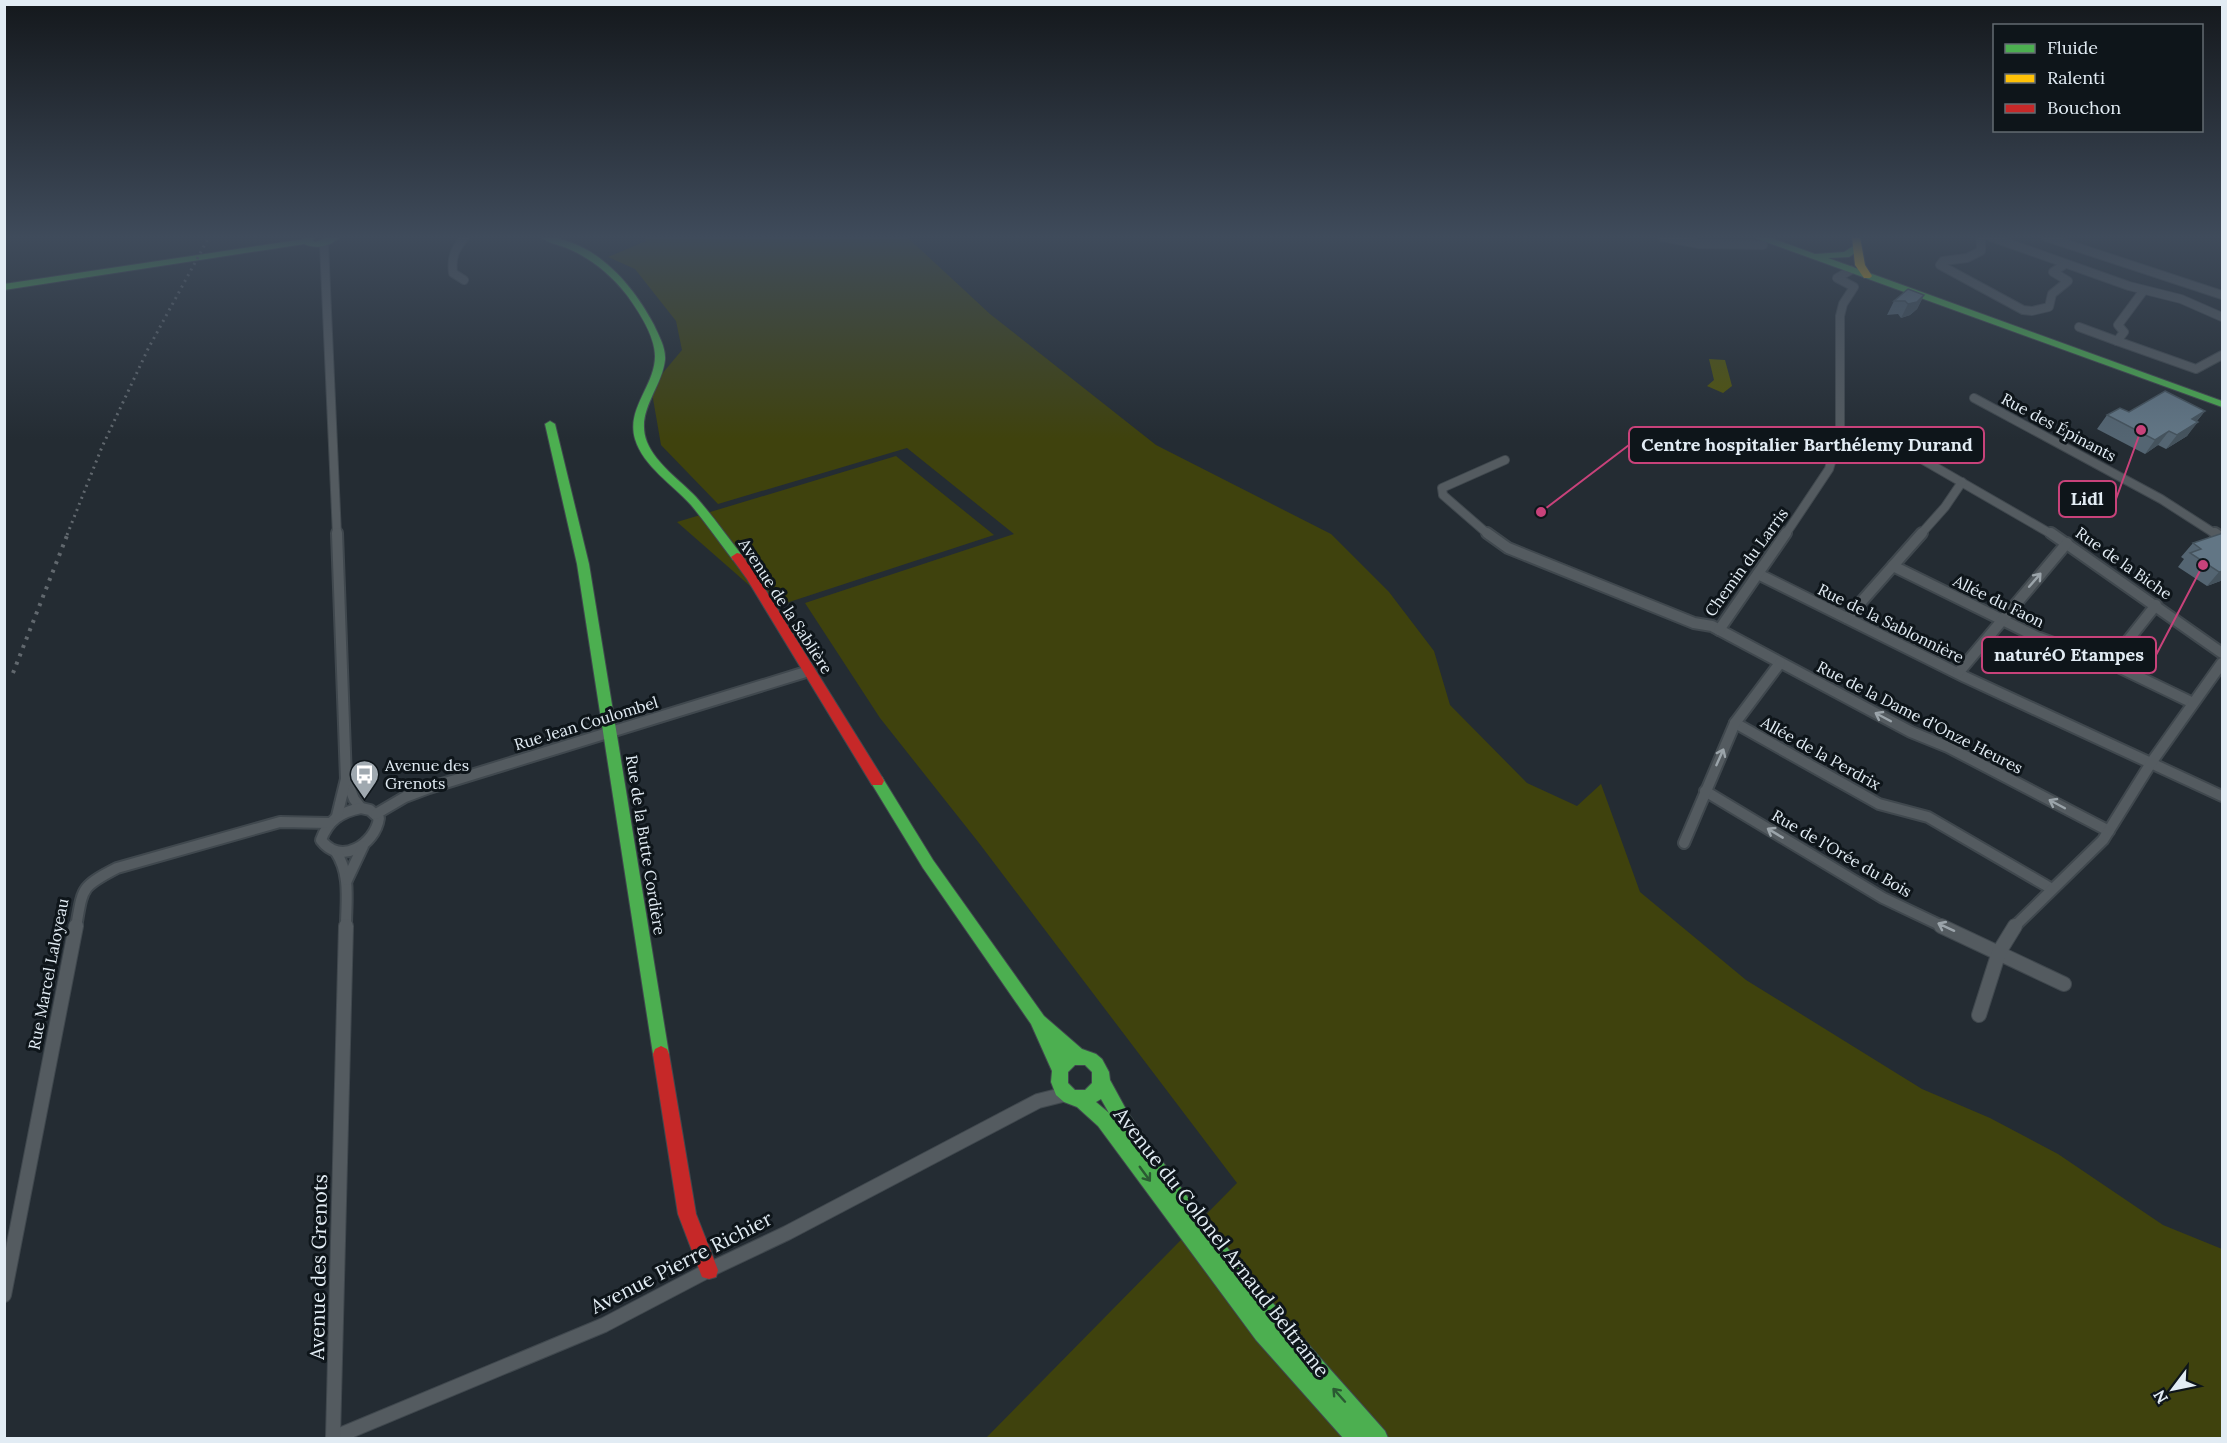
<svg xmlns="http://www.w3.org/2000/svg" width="2227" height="1443" font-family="Lora,serif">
  <rect width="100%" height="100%" fill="#242c33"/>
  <g fill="#3f420d">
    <path d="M646 237H907L990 314 1156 445 1331 534 1389 592 1434 651 1450 705 1527 783 1577 806 1601 784 1640 892 1746 980 1922 1089 1990 1118 2058 1154 2163 1225 2222 1249V1438H986L1237 1183 979 843 880 718 805 603 1014 534 907 448 718 504 661 445 651 387 682 350 676 321 635 269 608 257 646 241Z"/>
    <path d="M896 456 994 535 774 607 677 522Z"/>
  </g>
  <path fill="#525506" d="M1709 359 1725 360 1732 386 1723 393 1707 386 1714 380Z"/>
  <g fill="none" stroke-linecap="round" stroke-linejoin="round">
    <defs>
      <g id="street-far2">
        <path d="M1662 237 1699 244 1763 245"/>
        <path d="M1991 237 2129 286 2181 299 2222 317"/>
        <path d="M2046 237 2222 295"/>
        <path d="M1981 238V251L1967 258 1943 261 1940 265 2023 310 2032 311 2049 307 2052 294 2068 281 2053 272 2065 264"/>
        <path d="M324 244 337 535"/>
        <path d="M464 280 453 273C451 257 455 249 465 237"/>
        <path d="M2144 290 2118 325 2124 332 2117 341 2196 369 2222 355"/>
        <path d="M2079 327 2117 341"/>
        <path d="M1974 398 2161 499 2217 535"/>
        <path d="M1840 432 1904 449 2053 535"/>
        <path d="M1489 535 1443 495 1442 488 1505 460"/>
        <path d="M1785 535 1829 469 1840 432V316L1843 304 1854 287 1837 278 1851 270"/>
        <path d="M1920 535 1945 507 1962 482"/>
      </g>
      <g id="street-far1">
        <path d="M1487 533 1508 548 1694 623 1712 626 1911 732 1948 747 2109 831"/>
        <path d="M2051 533 2222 653"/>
        <path d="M2215 533 2222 538"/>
        <path d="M1893 566 2037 637 2110 663 2193 703"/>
        <path d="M1758 574 1965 677 2222 796"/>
        <path d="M1847 618 1922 533"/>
        <path d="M1719 630 1786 533"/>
        <path d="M2110 663 2156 605"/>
        <path d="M1958 673 2067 543"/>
        <path d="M1735 723 1879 804 1928 817 2052 889"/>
        <path d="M346 779 354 799 361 808"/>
        <path d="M1705 791 1883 898 1944 927"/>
        <path d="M361 808 370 810 379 818C375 845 340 866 321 840 328 820 341 812 361 808Z"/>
        <path d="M376 814 405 797 429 788 809 671"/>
        <path d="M337 816 346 779 337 533"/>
        <path d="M1684 843 1735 723 1780 663"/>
        <path d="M336 852C351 875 346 901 346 927"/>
        <path d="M347 880 363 846"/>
        <path d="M76 927C83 888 80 887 117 868L280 822 329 823"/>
        <path d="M2014 927 2103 840 2151 763 2222 663"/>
      </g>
      <g id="street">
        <path d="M1941 926 2064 984"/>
        <path d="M1979 1015 1999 952 2015 926"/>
        <path d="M4 1295 76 926"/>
        <path d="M333 1438 604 1325 709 1270 787 1233 1038 1101 1066 1094"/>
        <path d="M333 1438 346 926"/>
      </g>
      <g id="fast">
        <path d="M306 237H314L313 241 315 242 330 237H339C330 247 317 249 304 244L4 290V284L305 239Z"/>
        <path d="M541 237C592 237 632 283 654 325 659 336 666 348 665 360 662 388 635 412 647 442 656 464 680 480 696 497 712 515 726 535 741 554L743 557 741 560H733C719 542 706 523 691 505 673 485 643 466 635 439 626 408 655 386 655 356 655 336 638 310 626 294 611 275 592 259 569 249 561 245 547 243 541 237Z"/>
        <path d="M1757 237H1768L1815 254 1844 252 1855 245H1861V249L1849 257 1828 258 2222 401V407L1758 239Z"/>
        <path d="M550 421 555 424 589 564 669 1054 667 1059 661 1062 655 1059 653 1054 577 564 545 424Z"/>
        <path d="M877 775 882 777 933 860 1044 1016 1082 1049 1096 1054 1102 1059 1109 1072 1110 1080 1128 1113 1199 1213 1290 1324 1385 1431 1388 1438H1343L1256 1340 1098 1126 1077 1107 1064 1102 1056 1095 1051 1082 1052 1071 1031 1024 923 868 870 781 872 777ZM1075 1065H1085L1092 1072V1083L1085 1090H1075L1068 1083V1072ZM1101 1099 1109 1113 1096 1102Z"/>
      </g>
      <path id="slow" d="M1852 237H1860L1865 265 1872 276 1870 278H1864L1855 265Z"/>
      <g id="jam">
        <path d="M737 553 741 554 755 573 882 777 884 781 882 785H872L747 579 731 557Z"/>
        <path d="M661 1046 667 1049 669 1054 696 1214 718 1270 716 1277 709 1279 702 1277 678 1214 653 1054 655 1049Z"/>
      </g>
    </defs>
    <use href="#street-far2" stroke="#40484e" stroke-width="10"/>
    <use href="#street-far1" stroke="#40484e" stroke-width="14"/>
    <use href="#street" stroke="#40484e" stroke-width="16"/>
    <use href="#fast" stroke="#40484e" stroke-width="2"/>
    <use href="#slow" stroke="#40484e" stroke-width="2"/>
    <use href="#jam" stroke="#40484e" stroke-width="2"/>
    <use href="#street-far2" stroke="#545b60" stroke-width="8"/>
    <use href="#street-far1" stroke="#545b60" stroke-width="10"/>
    <use href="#street" stroke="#545b60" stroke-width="14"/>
    <use href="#fast" fill="#4caf50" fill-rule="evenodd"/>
    <use href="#slow" fill="#ffc107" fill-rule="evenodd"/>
    <use href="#jam" fill="#c62828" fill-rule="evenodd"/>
    <path stroke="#61686e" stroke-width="3" stroke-dasharray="2 4.5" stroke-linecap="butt" d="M67 535 102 447 148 349 209 237"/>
    <path stroke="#61686e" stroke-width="4" stroke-dasharray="3 6" stroke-linecap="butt" d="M13 673 68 533"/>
  </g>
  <g fill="#546572">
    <path d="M1924 295 1917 309 1910 315 1901 318 1898 314 1887 315 1894 301Z"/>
    <path d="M2205 411 2197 421 2187 436 2166 449 2158 445 2145 454 2097 429 2107 415 2129 412Z"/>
    <path d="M2223 533V580L2207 586 2178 567 2184 559 2181 557 2193 543Z"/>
  </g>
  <g fill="#45535d">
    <path d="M1924 295 1917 309 1910 315 1901 318 1908 304Z"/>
    <path d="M2205 411 2194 424 2198 422 2187 436 2166 449 2177 435 2192 419Z"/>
    <path d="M2169 431 2158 445 2145 454 2155 440Z"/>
    <path d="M2223 571V580L2207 586 2219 572Z"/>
  </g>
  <g fill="#627685" stroke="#45535d" stroke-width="1.5">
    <path d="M1908 289 1924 295 1917 302 1908 304 1905 301H1894Z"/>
    <path d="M2165 391 2205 411 2192 419 2198 422 2177 435 2169 431 2155 440 2107 415 2120 408 2129 412Z"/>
    <path d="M2223 533V571L2219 572 2190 553 2201 549 2193 543Z"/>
  </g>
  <defs><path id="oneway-shaft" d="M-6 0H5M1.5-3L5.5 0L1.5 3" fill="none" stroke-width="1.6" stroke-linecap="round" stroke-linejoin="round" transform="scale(1.5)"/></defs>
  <g stroke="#9ba4aa">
    <use href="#oneway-shaft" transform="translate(2035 580) rotate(-49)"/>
    <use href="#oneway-shaft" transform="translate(1883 717) rotate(-152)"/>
    <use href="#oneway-shaft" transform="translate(1720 757) rotate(-66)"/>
    <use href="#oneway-shaft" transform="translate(2057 804) rotate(-152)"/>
    <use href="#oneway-shaft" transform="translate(1775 833) rotate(-149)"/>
    <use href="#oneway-shaft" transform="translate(1946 927) rotate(-155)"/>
  </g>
  <g stroke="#2a5a32">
    <use href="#oneway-shaft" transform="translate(1145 1174) rotate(54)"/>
    <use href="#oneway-shaft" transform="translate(1339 1395) rotate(-132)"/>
  </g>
  <linearGradient id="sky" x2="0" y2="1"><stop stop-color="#14181c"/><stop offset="0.54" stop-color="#3f4b5b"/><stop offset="1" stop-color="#3f4b5b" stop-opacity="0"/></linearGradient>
  <rect width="2227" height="439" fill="url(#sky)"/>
  <defs>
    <symbol id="bus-pin" viewBox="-11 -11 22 30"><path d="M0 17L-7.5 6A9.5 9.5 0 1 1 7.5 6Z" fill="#a0a9b0" stroke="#0e151a"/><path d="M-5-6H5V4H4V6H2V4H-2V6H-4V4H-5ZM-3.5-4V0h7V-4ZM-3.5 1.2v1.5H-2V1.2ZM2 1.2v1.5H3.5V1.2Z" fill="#fff"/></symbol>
  </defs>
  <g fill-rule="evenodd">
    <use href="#bus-pin" x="348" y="758" width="33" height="45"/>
  </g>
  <g text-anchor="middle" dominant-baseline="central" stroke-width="6" stroke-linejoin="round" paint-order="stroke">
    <g font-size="16" fill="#e2ecf4" stroke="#0e151a">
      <text transform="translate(2059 427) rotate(28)">Rue des Épinants</text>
      <text transform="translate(1746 562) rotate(-54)">Chemin du Larris</text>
      <text transform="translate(2124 563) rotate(35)">Rue de la Biche</text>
      <text transform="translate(1999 601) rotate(26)">Allée du Faon</text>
      <text transform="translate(786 606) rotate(57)">Avenue de la Sablière</text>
      <text transform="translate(1891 623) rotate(26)">Rue de la Sablonnière</text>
      <text transform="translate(1920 717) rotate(27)">Rue de la Dame d'Onze Heures</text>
      <text transform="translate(586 723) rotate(-17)">Rue Jean Coulombel</text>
      <text transform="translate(1821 753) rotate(29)">Allée de la Perdrix</text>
      <text transform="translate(646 845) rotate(81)">Rue de la Butte Cordière</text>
      <text transform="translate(1842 853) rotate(30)">Rue de l'Orée du Bois</text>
      <text transform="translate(48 974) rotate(-79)">Rue Marcel Laloyeau</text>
    </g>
    <g font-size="16" fill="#e2ecf4" stroke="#0e151a" text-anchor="start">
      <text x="385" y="765">Avenue des<tspan x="385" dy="18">Grenots</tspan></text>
    </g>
    <g font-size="20" fill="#e2ecf4" stroke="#0e151a">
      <text transform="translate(1222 1242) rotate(52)">Avenue du Colonel Arnaud Beltrame</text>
      <text transform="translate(681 1262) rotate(-27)">Avenue Pierre Richier</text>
      <text transform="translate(318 1267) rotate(-89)">Avenue des Grenots</text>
    </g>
  </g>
  <path fill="none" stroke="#c8427a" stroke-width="2" d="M1541 512L1629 445M2141 430L2116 499M2203 565L2156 655"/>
  <g fill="#c8427a" stroke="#0e151a" stroke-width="2">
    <circle cx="1541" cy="512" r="6"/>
    <circle cx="2141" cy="430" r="6"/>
    <circle cx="2203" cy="565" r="6"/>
  </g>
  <g fill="#0e151a" stroke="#c8427a" stroke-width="2">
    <rect x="1629" y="427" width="355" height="36" rx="6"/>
    <rect x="2059" y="481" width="57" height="36" rx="6"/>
    <rect x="1982" y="637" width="174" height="36" rx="6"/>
  </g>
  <g font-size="18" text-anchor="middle" font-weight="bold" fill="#e2ecf4">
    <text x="1807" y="451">Centre hospitalier Barthélemy Durand</text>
    <text x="2087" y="505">Lidl</text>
    <text x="2069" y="661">naturéO Etampes</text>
  </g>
  <rect width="2227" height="1443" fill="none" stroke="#e2ecf4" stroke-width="12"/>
  <rect x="1993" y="24" width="210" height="108" fill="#0e151a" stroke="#636b71" stroke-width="1.5"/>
  <rect x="2005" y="44" width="30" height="9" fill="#4caf50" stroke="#636b71" stroke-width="1.5"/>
  <text x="2047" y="54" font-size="18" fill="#e2ecf4">Fluide</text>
  <rect x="2005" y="74" width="30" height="9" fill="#ffc107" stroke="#636b71" stroke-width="1.5"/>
  <text x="2047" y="84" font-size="18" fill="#e2ecf4">Ralenti</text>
  <rect x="2005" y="104" width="30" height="9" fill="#c62828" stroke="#636b71" stroke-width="1.5"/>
  <text x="2047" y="114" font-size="18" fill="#e2ecf4">Bouchon</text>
  <g transform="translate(2173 1389) rotate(238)" stroke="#0e151a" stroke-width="4.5" paint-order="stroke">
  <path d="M0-4.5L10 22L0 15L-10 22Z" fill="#e2ecf4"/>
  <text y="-9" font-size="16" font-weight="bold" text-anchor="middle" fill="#e2ecf4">N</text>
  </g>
</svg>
